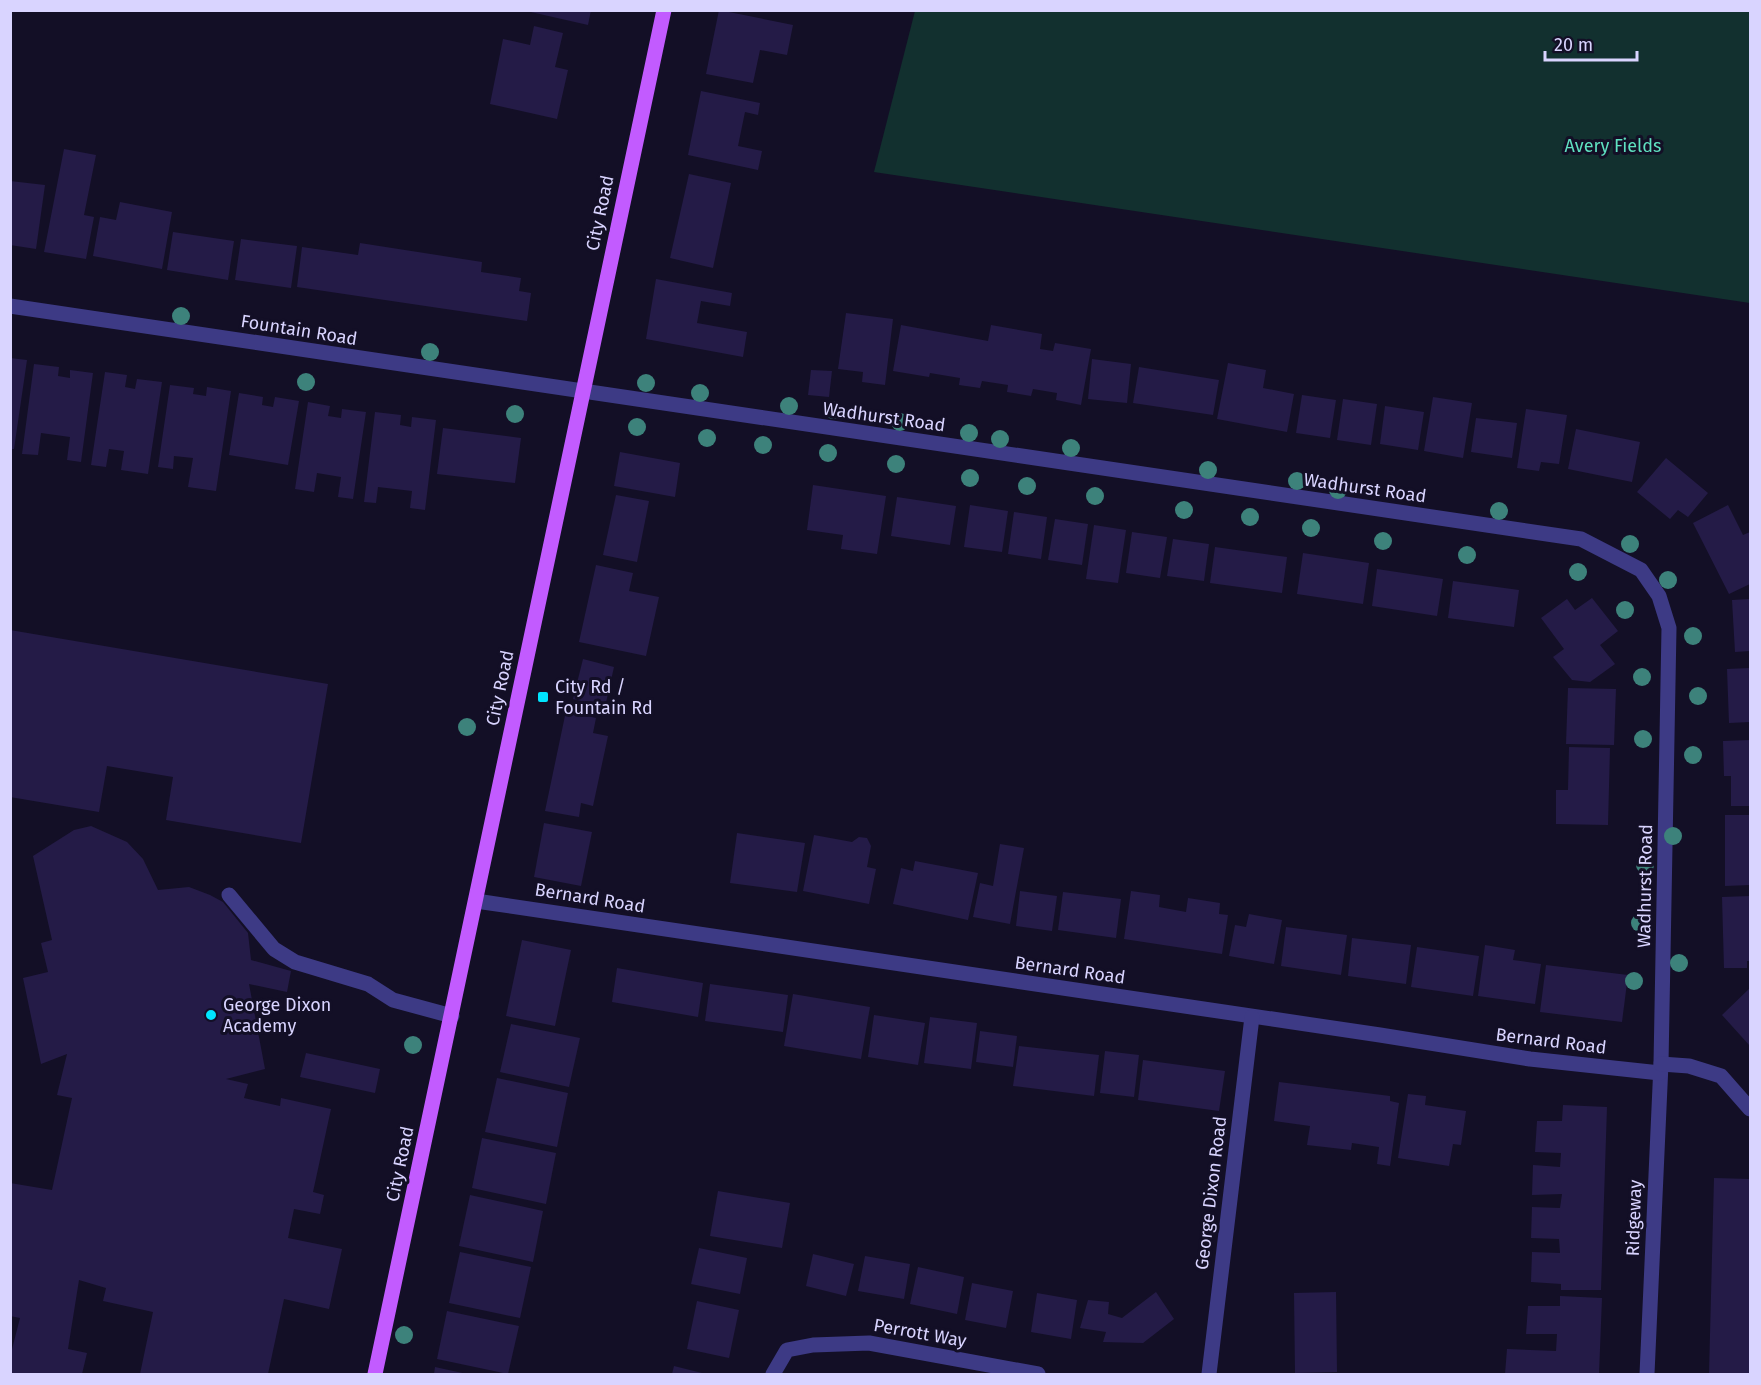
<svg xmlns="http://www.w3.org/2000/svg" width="1761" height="1385" font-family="'Fira Sans',sans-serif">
  <rect width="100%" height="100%" fill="#130f26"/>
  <path fill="#12302f" d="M915 11H1750V303L874 172Z"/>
  <g fill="#241b47">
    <path d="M522 10H591L588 25Z"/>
    <path d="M719 10 793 25 787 55 760 50 753 83 706 74Z"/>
    <path d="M534 26 563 33 555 67 568 70 557 119 490 104 503 39 530 45Z"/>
    <path d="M701 91 760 103 758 115 745 112 738 146 762 151 758 170 688 155Z"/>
    <path d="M64 149 96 155 84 215 94 217 86 259 44 252Z"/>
    <path d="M689 174 731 183 713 268 670 258Z"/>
    <path d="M10 181 45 185 36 249 10 245Z"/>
    <path d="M120 202 172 212 162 269 93 256 100 217 116 220Z"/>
    <path d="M173 232 234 241 228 280 167 270Z"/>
    <path d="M241 239 297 246 291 288 235 280Z"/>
    <path d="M360 243 482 262 481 272 521 278 519 291 531 293 527 321 297 287 302 247 358 255Z"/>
    <path d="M656 279 732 293 730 306 701 301 697 323 747 332 743 357 646 339Z"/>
    <path d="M846 313 893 319 885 385 862 382 863 372 838 369Z"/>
    <path d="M901 325 988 341 991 325 1042 334 1040 349 1053 351 1055 343 1091 349 1081 405 1056 400 1057 393 1033 389 1031 396 1007 392 1008 385 982 381 980 388 959 385 960 378 930 373 929 377 893 371Z"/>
    <path d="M10 358 27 360 14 449H10Z"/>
    <path d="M1092 359 1131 364 1127 403 1088 399Z"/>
    <path d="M1228 363 1266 370 1263 388 1294 394 1287 432 1217 419Z"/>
    <path d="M34 364 59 367 58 376 70 378V370L93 373 81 462 67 460 70 437 41 433 38 455 22 454Z"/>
    <path d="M1139 367 1219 380 1213 415 1133 403Z"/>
    <path d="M811 370 832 371 829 397 808 395Z"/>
    <path d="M105 372 127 375 125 387 135 389 137 379 162 382 148 474 121 470 124 451 109 449 106 467 91 465Z"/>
    <path d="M170 385 194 388 193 394 206 396 207 387 231 391 216 491 188 487 193 458 174 456 173 469 158 467Z"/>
    <path d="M239 393 263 397 262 405 273 407 275 397 299 401 288 465 229 455Z"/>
    <path d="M1302 395 1336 400 1330 438 1296 433Z"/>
    <path d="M1433 397 1472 403 1463 458 1424 451Z"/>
    <path d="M1343 399 1377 404 1371 445 1337 440Z"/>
    <path d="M308 402 330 406 328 416 341 418 342 409 366 412 353 499 338 497 341 477 317 473 314 492 295 489Z"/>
    <path d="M1385 406 1424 412 1418 450 1380 444Z"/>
    <path d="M1526 409 1567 415 1559 464 1541 462 1539 471 1517 468Z"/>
    <path d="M375 412 401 415 400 425 411 427 412 417 436 420 425 510 410 508 412 491 378 487 376 503 364 502Z"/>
    <path d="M1476 418 1517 423 1512 458 1471 452Z"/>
    <path d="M443 428 521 438 515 483 437 474Z"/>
    <path d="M1576 429 1640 442 1632 482 1568 469Z"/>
    <path d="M620 452 680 463 675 497 614 486Z"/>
    <path d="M1666 458 1708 493 1688 517 1678 510 1670 519 1637 492Z"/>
    <path d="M813 485 886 496 877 554 841 549 843 535 807 530Z"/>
    <path d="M616 495 649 501 637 562 603 555Z"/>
    <path d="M897 497 956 506 950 545 891 536Z"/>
    <path d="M970 505 1008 511 1002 552 964 547Z"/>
    <path d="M1728 505 1743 535 1750 532V584L1729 594 1693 523Z"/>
    <path d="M1014 512 1047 517 1041 559 1008 554Z"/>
    <path d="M1055 519 1088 524 1082 565 1048 560Z"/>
    <path d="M1094 525 1126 530 1118 583 1086 579Z"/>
    <path d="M1132 532 1167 537 1160 578 1126 573Z"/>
    <path d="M1173 539 1209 544 1204 581 1167 576Z"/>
    <path d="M1215 547 1287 557 1282 593 1210 583Z"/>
    <path d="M1303 553 1369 563 1363 604 1297 594Z"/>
    <path d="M596 565 633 573 629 591 659 597 646 656 579 642Z"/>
    <path d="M1377 569 1443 579 1437 616 1372 606Z"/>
    <path d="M1453 581 1519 590 1514 627 1448 618Z"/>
    <path d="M1592 598 1618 631 1600 645 1615 664 1590 682 1572 680 1553 657 1564 649 1541 618 1567 599 1575 610Z"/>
    <path d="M1750 599V651L1735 652 1732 600Z"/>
    <path d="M10 630 328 684 301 843 166 820 173 777 107 766 99 812 10 797Z"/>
    <path d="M583 659 614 667 605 707 573 699Z"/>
    <path d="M1750 668V722L1729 723 1727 669Z"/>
    <path d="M1568 688 1616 689 1614 745 1566 744Z"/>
    <path d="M566 711 596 718 593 733 608 736 593 806 581 803 579 817 545 811Z"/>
    <path d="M1750 740V806H1731V776H1724L1723 741Z"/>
    <path d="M1569 747 1610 748 1608 825 1556 824V790H1568Z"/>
    <path d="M1725 815H1750V885L1725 886Z"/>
    <path d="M544 823 592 832 581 886 534 877Z"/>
    <path d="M91 826 127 842 143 859 158 890 189 887 210 895 223 902 248 933 251 960 291 971 287 992 249 984 265 1069 226 1079 248 1084 244 1098 280 1106 281 1098 331 1109 313 1192 324 1195 320 1214 294 1209 288 1238 342 1249 329 1309 284 1299 268 1374H140L153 1312 103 1301 106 1288 79 1280 68 1349 87 1353 82 1374H10V1357L20 1318 10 1316V1183L52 1190 72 1098 57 1095 67 1054 41 1064 23 978 48 972 41 943 52 940 33 856 74 830Z"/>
    <path d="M737 833 805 843 797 892 730 883Z"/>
    <path d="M814 835 852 842 859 837 867 838 871 846 867 867 876 869 869 904 803 891Z"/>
    <path d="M1000 844 1024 848 1010 924 973 917 980 883 993 886Z"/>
    <path d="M915 861 978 873 968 920 893 904 901 868 913 871Z"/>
    <path d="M1020 891 1057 896 1052 931 1016 926Z"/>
    <path d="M1131 891 1160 895 1159 907 1186 912 1188 898 1220 903 1219 914 1228 915 1222 954 1124 939Z"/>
    <path d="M1063 892 1121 899 1116 938 1058 930Z"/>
    <path d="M1750 896V961H1747V968H1724L1722 897Z"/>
    <path d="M1249 914 1282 920 1274 964 1229 956 1235 925 1246 927Z"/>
    <path d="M1286 927 1347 935 1341 975 1281 966Z"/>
    <path d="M1352 938 1411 945 1406 984 1348 976Z"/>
    <path d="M522 940 571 950 555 1026 506 1016Z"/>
    <path d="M1485 945 1515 950 1513 960 1541 964 1535 1004 1478 996Z"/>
    <path d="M1417 947 1479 956 1473 996 1411 987Z"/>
    <path d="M1546 965 1628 975 1622 1022 1540 1012Z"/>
    <path d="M617 968 703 983 698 1017 612 1002Z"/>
    <path d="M710 984 788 995 783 1032 705 1021Z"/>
    <path d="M1750 988V1046L1722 1015Z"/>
    <path d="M793 994 870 1007 861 1059 784 1046Z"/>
    <path d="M874 1015 925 1023 918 1065 868 1057Z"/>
    <path d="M930 1017 977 1023 971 1069 924 1063Z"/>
    <path d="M511 1024 580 1038 569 1087 500 1072Z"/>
    <path d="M980 1031 1017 1036 1013 1067 976 1062Z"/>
    <path d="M1019 1046 1099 1055 1094 1096 1013 1086Z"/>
    <path d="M1105 1051 1139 1055 1134 1097 1100 1093Z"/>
    <path d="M306 1053 380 1069 375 1093 300 1077Z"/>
    <path d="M1143 1060 1225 1071 1219 1111 1138 1100Z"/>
    <path d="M497 1078 568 1093 557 1147 485 1132Z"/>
    <path d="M1279 1082 1390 1096V1101L1399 1103 1390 1166 1377 1164 1379 1147 1352 1143 1351 1150 1307 1145 1310 1126 1274 1121Z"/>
    <path d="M1408 1094 1426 1096 1425 1105 1466 1111 1461 1145 1453 1144 1449 1166 1398 1158Z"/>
    <path d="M1563 1105 1607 1107 1601 1290H1561V1284L1531 1282 1532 1252 1560 1253 1559 1239 1531 1238 1532 1207 1560 1208 1562 1194 1532 1195 1533 1165 1560 1167 1561 1153 1535 1152 1537 1121H1562Z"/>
    <path d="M482 1138 556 1153 546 1204 472 1188Z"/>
    <path d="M1714 1178 1750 1179V1374H1709Z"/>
    <path d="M718 1191 790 1203 782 1248 710 1236Z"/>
    <path d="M470 1195 543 1211 533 1262 459 1246Z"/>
    <path d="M699 1248 747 1258 740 1294 691 1284Z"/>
    <path d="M460 1252 531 1267 520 1318 449 1303Z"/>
    <path d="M813 1254 854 1264 846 1296 806 1286Z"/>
    <path d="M865 1256 910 1264 904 1299 858 1291Z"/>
    <path d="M918 1267 964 1277 957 1314 910 1304Z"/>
    <path d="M972 1283 1013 1291 1006 1328 965 1320Z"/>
    <path d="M1156 1292 1174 1319 1143 1343 1103 1342 1106 1332 1080 1328 1088 1300 1109 1302 1108 1314 1122 1318Z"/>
    <path d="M1336 1292 1337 1372 1295 1373 1294 1293Z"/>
    <path d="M1037 1293 1077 1300 1071 1339 1031 1332Z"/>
    <path d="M1560 1296 1602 1298 1599 1374H1505L1507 1349 1556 1351 1557 1334H1526L1528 1306H1560Z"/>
    <path d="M697 1301 739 1310 729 1358 687 1349Z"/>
    <path d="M447 1311 519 1326 508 1374 437 1359Z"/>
    <path d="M674 1366 706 1374H672Z"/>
    <path d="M435 1367 467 1374H434Z"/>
  </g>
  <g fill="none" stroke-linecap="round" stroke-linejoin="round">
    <path stroke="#3d3a85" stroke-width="15" d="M229 895 274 949 295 962 368 984 393 1000 452 1016"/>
    <g stroke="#3d3a85" stroke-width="15">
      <path d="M10 306 1581 539 1641 570 1659 596 1669 628 1661 1064 1647 1374"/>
      <path d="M476 901 1380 1035 1530 1059 1660 1073"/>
      <path d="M1661 1064 1689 1066 1721 1076 1750 1109"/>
      <path d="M773 1374 787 1350 813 1345 869 1343 1038 1374"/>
      <path d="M1209 1374 1252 1017"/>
    </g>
    <path stroke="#c25bff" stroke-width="15" d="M375 1374C472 920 565 465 664 10"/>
  </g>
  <g fill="#3d827b">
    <circle cx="181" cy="316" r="9"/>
    <circle cx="430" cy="352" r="9"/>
    <circle cx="306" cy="382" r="9"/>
    <circle cx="646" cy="383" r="9"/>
    <circle cx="700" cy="393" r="9"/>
    <circle cx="789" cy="406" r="9"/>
    <circle cx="833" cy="410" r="9"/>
    <circle cx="515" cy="414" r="9"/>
    <circle cx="900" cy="422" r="9"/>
    <circle cx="637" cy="427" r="9"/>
    <circle cx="969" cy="433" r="9"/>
    <circle cx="707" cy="438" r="9"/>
    <circle cx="1000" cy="439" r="9"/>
    <circle cx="763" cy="445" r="9"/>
    <circle cx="1071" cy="448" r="9"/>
    <circle cx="828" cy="453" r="9"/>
    <circle cx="896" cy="464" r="9"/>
    <circle cx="1208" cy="470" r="9"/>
    <circle cx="970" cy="478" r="9"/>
    <circle cx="1297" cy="481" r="9"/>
    <circle cx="1027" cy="486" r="9"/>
    <circle cx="1338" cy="490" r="9"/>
    <circle cx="1095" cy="496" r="9"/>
    <circle cx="1184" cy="510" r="9"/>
    <circle cx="1499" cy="511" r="9"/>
    <circle cx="1250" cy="517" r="9"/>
    <circle cx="1311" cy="528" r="9"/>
    <circle cx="1383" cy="541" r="9"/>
    <circle cx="1630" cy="544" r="9"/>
    <circle cx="1467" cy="555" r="9"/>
    <circle cx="1578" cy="572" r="9"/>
    <circle cx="1668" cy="580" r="9"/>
    <circle cx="1625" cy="610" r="9"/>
    <circle cx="1693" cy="636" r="9"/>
    <circle cx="1642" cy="677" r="9"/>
    <circle cx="1698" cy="696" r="9"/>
    <circle cx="467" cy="727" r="9"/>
    <circle cx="1643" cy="739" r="9"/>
    <circle cx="1693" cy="755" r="9"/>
    <circle cx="1673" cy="836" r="9"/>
    <circle cx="1645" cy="865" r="9"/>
    <circle cx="1640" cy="923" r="9"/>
    <circle cx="1679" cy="963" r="9"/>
    <circle cx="1634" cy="981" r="9"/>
    <circle cx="413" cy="1045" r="9"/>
    <circle cx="404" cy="1335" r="9"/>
  </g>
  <g fill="#00e5ff" stroke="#130f26" stroke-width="2">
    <rect x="537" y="691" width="12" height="12" rx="3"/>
    <circle cx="211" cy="1015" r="6"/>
  </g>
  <g text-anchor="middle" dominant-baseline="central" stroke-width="6" stroke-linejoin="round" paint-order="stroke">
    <g font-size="18" fill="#5fe0c0" stroke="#130f26">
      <text x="1613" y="146">Avery Fields</text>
    </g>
    <g font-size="18" fill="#d9d4ff" stroke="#130f26">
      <text transform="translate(600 213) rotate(-78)">City Road</text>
      <text transform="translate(299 330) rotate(9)">Fountain Road</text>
      <text transform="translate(884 417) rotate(8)">Wadhurst Road</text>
      <text transform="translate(1365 488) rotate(8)">Wadhurst Road</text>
      <text transform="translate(500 688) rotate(-78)">City Road</text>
      <text transform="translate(1645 886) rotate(-89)">Wadhurst Road</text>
      <text transform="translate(590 898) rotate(9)">Bernard Road</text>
      <text transform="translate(1070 970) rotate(8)">Bernard Road</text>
      <text transform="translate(1551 1041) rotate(7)">Bernard Road</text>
      <text transform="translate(400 1164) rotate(-78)">City Road</text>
      <text transform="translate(1211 1193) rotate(-83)">George Dixon Road</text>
      <text transform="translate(1634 1218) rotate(-88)">Ridgeway</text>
      <text transform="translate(920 1333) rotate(10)">Perrott Way</text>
    </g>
    <g font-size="18" fill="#d9d4ff" stroke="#130f26" text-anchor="start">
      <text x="555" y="687">City Rd /<tspan x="555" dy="21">Fountain Rd</tspan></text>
      <text x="223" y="1005">George Dixon<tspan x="223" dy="21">Academy</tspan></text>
    </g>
  </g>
  <rect width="1761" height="1385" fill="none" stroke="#d9d4ff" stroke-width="24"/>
  <path d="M1545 51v9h92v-9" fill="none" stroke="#d9d4ff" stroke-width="3"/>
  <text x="1554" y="51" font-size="18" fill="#d9d4ff" stroke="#130f26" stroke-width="4.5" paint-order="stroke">20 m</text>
</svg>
